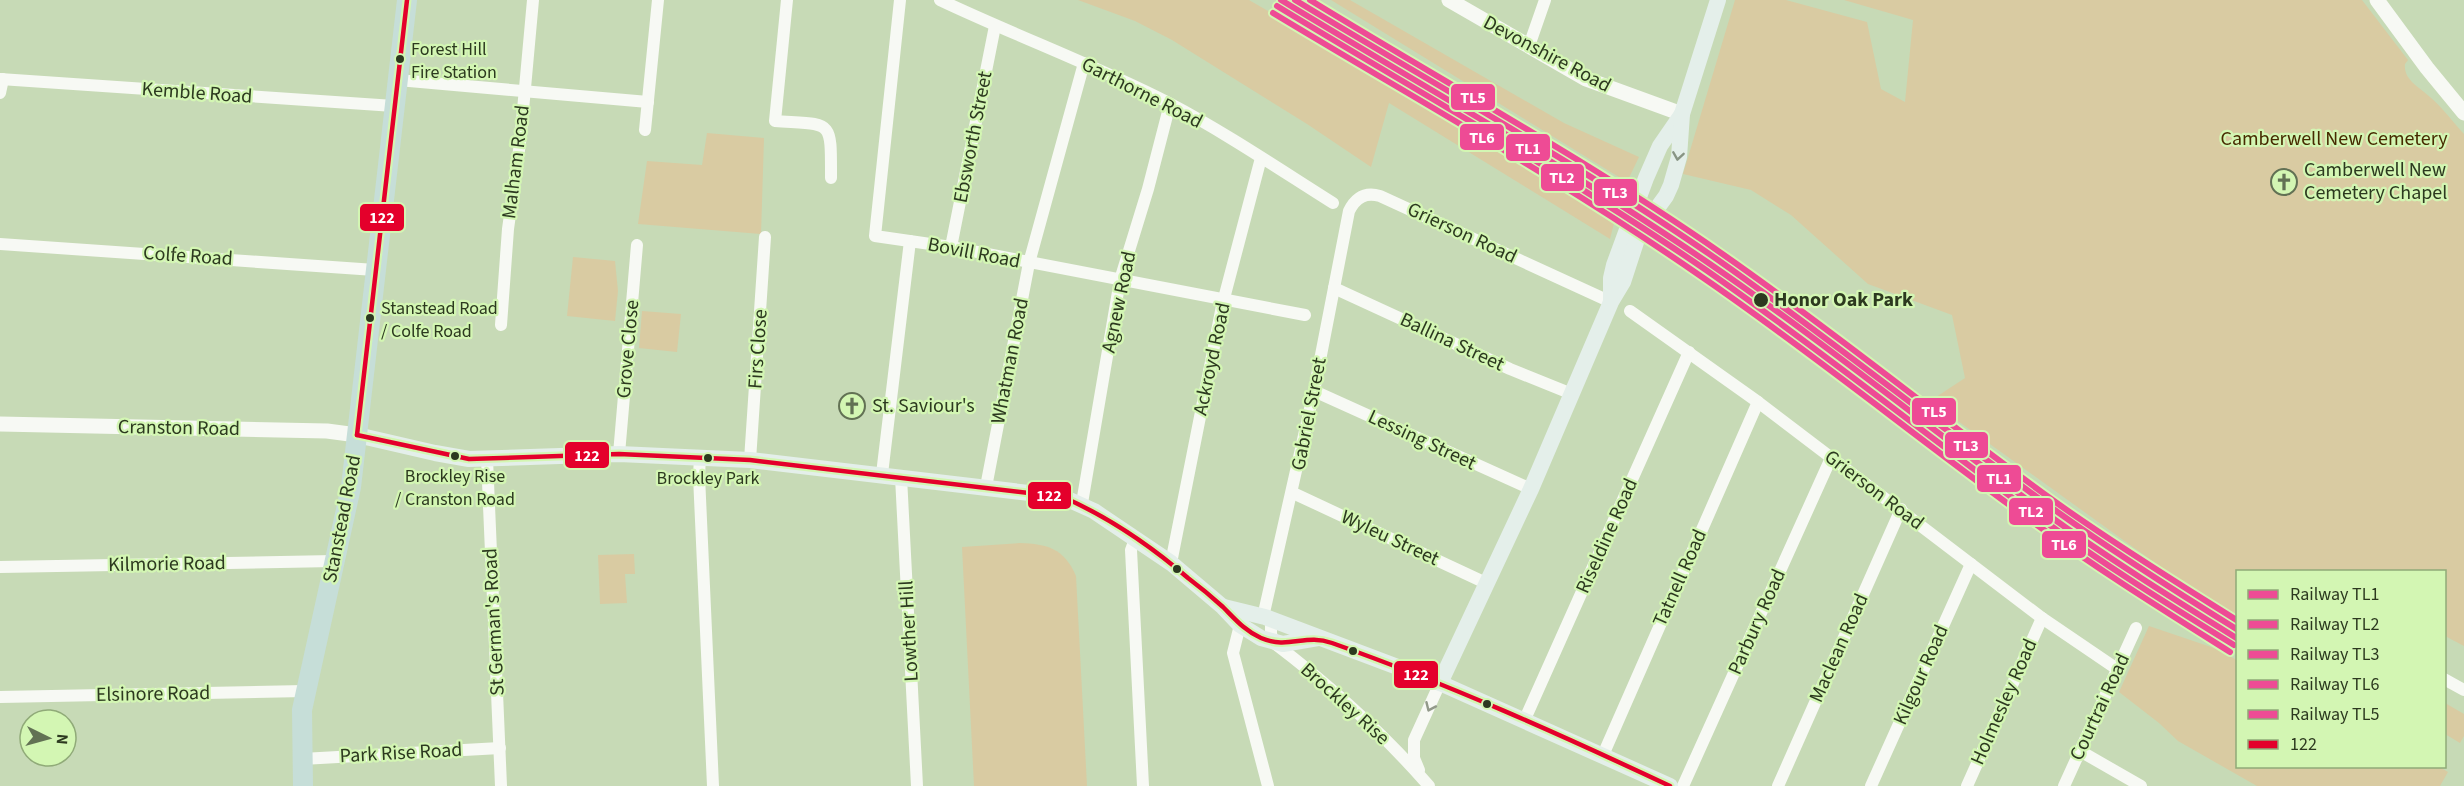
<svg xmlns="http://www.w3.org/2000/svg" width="2464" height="786" font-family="'Source Sans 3',sans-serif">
  <rect width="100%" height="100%" fill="#c7dab6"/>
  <g fill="#d9cba2">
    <path d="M1078 0H1249L1394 83 1615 219 1610 239 1389 103 1371 167 1307 124 1172 40 1135 21Z"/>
    <path d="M1331 0H1350L1564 123 1639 157 1627 182Z"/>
    <path d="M1735 0H1786L1867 22 1881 89 1905 102 1913 20 1844 0H2362L2408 60 2405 64C2403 80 2421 88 2430 97 2443 108 2453 122 2464 134V646L2445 636 2444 572H2238L2237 617 2190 588 1930 401 1965 378 1952 315 1868 284 1791 215 1751 190 1683 174Z"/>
    <path d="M707 133 764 138 761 234 638 224 647 161 702 165Z"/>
    <path d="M573 257 615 261 618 291 615 321 567 316Z"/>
    <path d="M642 311 681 314 677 352 639 348Z"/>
    <path d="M1020 543C1047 544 1064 548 1076 576L1087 786H974L962 547Z"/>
    <path d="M634 554 635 574H625L627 603 600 604 598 555Z"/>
    <path d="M2149 626 2214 648 2237 660 2238 766H2438L2448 772 2440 786H2257L2178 741 2159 723 2119 692Z"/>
    <path d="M2445 703 2464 714V736L2460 743 2445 734Z"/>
  </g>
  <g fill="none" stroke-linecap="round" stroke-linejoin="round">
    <g stroke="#f7f9f4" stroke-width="12">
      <path d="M787 0 775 121C833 125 831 118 831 178"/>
      <path d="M900 0 875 236 951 247 1305 315"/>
      <path d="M940 0C1016 36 1095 65 1169 103 1226 133 1279 169 1333 203"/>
      <path d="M1529 46 1545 0"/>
      <path d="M0 79 394 106"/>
      <path d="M398 80 648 102"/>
      <path d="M0 93 3 79"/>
      <path d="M645 130 658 0"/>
      <path d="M0 244 375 270"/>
      <path d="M951 247 995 26"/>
      <path d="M1334 288 1510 369 1572 394"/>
      <path d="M1630 311 1758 402 2042 618 2117 669"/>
      <path d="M501 325 508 229 520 143 533 0"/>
      <path d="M1314 391 1531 489"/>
      <path d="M619 454 637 245"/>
      <path d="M700 457 699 476 713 786"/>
      <path d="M487 459 501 786"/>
      <path d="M750 460 765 237"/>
      <path d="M882 474 910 241"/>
      <path d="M901 477 917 786"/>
      <path d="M986 487 1029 263 1084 63"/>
      <path d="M1293 493 1488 584"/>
      <path d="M1082 503 1120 280 1148 189 1170 104"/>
      <path d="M1135 539 1131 550 1143 786"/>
      <path d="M1171 563 1222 306 1261 158"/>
      <path d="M0 567 334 561"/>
      <path d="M1263 617 1314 391 1349 211C1356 197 1366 192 1380 196L1611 302"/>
      <path d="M1277 622 1271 626V634L1274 643C1332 687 1381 731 1429 786"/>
      <path d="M1240 625 1233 653 1268 786"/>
      <path d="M2444 679 2464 690"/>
      <path d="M0 697 305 691"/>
      <path d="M1525 719 1689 352"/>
      <path d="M2080 751 2141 786"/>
      <path d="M1603 755 1758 402"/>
      <path d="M302 759 500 748"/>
      <path d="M1419 770 1414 758V740L1440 683"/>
      <path d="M1683 786 1831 458"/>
      <path d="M1778 786 1901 509"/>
      <path d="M1871 786 1971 564"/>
      <path d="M1967 786 2042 618"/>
      <path d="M2064 786 2136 628"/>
    </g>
    <g stroke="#f7f9f4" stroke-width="15">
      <path d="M1449 0 1586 79 1682 114"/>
      <path d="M2377 0 2427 68 2464 113"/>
      <path d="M0 424 327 431 357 435"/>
    </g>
    <g stroke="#e4efea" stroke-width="16">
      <path d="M1611 301V278L1614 265 1646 178 1660 146 1682 114"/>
      <path d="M357 435 435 453 469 459 619 454 750 460 1063 497 1094 511 1171 563 1223 607 1240 625 1261 638 1283 644 1318 638"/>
      <path d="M1224 607 1265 617 1440 683 1670 786"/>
      <path d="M1440 683 1531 489 1611 302 1623 282 1639 233 1666 196 1671 185 1679 157 1682 114 1718 0"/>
    </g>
    <path stroke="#c6ded8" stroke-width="20" d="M303 786 302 710 351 487 407 0"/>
    <defs>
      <g id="bus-1">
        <path d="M357 435 469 459 619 454 750 460 1063 497C1108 517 1151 546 1188 578 1200 587 1212 597 1223 607 1235 619 1245 631 1261 638 1289 650 1305 633 1332 643 1448 684 1559 734 1670 786"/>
        <path d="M357 435 407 0"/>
      </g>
    </defs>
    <use href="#bus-1" stroke="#d3f6b3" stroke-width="9"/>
    <use href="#bus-1" stroke="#e4002b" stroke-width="4.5"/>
    <defs>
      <path id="rail-1" d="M1281 0C1424 87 1571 169 1710 264 1824 342 1932 430 2044 512 2106 557 2172 598 2238 639"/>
      <path id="rail-2" d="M1277 6C1420 93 1567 175 1706 270 1820 349 1928 437 2040 518 2103 564 2169 605 2234 645"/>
      <path id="rail-3" d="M1295 0C1437 86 1582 166 1718 260 1831 339 1939 427 2052 508 2112 551 2175 591 2238 630"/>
      <path id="rail-4" d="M1273 13C1417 100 1564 181 1702 277 1816 355 1924 444 2037 525 2099 570 2165 611 2230 652"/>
      <path id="rail-5" d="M1310 0C1447 84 1589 161 1721 253 1835 332 1942 420 2054 501 2114 544 2176 582 2238 621"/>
    </defs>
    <use href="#rail-1" stroke="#d3f6b3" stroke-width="10"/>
    <use href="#rail-2" stroke="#d3f6b3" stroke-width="10"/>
    <use href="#rail-3" stroke="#d3f6b3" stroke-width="10"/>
    <use href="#rail-4" stroke="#d3f6b3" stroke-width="10"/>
    <use href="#rail-5" stroke="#d3f6b3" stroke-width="10"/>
    <use href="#rail-1" stroke="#ee4b95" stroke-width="6"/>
    <use href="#rail-2" stroke="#ee4b95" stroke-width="6"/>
    <use href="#rail-3" stroke="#ee4b95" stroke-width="6"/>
    <use href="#rail-4" stroke="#ee4b95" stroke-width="6"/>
    <use href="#rail-5" stroke="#ee4b95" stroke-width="6"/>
  </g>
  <defs><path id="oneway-chevron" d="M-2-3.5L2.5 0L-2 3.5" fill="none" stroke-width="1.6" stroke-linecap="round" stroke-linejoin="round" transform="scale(1.5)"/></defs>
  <use stroke="#889484" href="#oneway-chevron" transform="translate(1678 156) rotate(99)"/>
  <use stroke="#92998a" href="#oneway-chevron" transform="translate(1430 707) rotate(114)"/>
  <defs>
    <symbol id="church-ring" viewBox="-11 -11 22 22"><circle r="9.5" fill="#d3f6b3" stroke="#627154" stroke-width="1.5"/><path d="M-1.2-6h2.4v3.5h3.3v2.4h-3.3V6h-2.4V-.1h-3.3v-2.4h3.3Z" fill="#627154"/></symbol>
  </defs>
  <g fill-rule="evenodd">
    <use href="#church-ring" x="2269" y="167" width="30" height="30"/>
    <use href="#church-ring" x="837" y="391" width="30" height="30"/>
  </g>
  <g fill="#2c391f" stroke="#d3f6b3" stroke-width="2">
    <circle cx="400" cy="59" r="5"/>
    <circle cx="1761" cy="300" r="8"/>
    <circle cx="370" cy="318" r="5"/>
    <circle cx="455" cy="456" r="5"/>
    <circle cx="708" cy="458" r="5"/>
    <circle cx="1177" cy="569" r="5"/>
    <circle cx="1353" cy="651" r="5"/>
    <circle cx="1487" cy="704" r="5"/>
  </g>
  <g text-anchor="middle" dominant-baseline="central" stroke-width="4.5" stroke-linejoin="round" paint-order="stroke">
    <g font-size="18" fill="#2c391f" stroke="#d3f6b3" text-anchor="start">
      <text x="411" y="49">Forest Hill<tspan x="411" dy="23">Fire Station</tspan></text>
      <text x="381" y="308">Stanstead Road<tspan x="381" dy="23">/ Colfe Road</tspan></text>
      <text x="455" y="476" text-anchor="middle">Brockley Rise<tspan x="455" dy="23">/ Cranston Road</tspan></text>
      <text x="708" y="478" text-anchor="middle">Brockley Park</text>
    </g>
    <g font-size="20" fill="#2c391f" stroke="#d3f6b3">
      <text transform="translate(1547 54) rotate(28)">Devonshire Road</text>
      <text transform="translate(197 93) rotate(4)">Kemble Road</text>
      <text transform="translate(1142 93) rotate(27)">Garthorne Road</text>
      <text transform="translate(973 137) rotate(-79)">Ebsworth Street</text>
      <text transform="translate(516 162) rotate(-83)">Malham Road</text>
      <text transform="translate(1462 233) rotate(25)">Grierson Road</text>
      <text transform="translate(974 253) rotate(11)">Bovill Road</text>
      <text transform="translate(188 256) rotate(4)">Colfe Road</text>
      <text transform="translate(1119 302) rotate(-78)">Agnew Road</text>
      <text transform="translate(1452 342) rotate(25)">Ballina Street</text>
      <text transform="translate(628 349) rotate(-85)">Grove Close</text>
      <text transform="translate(758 349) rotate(-86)">Firs Close</text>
      <text transform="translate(1212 359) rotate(-78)">Ackroyd Road</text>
      <text transform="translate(1010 361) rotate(-79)">Whatman Road</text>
      <text transform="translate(1309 414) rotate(-79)">Gabriel Street</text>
      <text transform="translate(179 428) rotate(1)">Cranston Road</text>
      <text transform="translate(1422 440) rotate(25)">Lessing Street</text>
      <text transform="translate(1874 490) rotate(37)">Grierson Road</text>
      <text transform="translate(342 519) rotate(-79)">Stanstead Road</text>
      <text transform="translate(1607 536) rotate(-66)">Riseldine Road</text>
      <text transform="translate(1390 538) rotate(25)">Wyleu Street</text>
      <text transform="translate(167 564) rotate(-1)">Kilmorie Road</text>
      <text transform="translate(1680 578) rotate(-66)">Tatnell Road</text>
      <text transform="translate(494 622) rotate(-93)">St German's Road</text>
      <text transform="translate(1757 622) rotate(-66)">Parbury Road</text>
      <text transform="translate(909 631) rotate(-93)">Lowther Hill</text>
      <text transform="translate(1839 648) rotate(-66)">Maclean Road</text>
      <text transform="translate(1921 675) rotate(-66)">Kilgour Road</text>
      <text transform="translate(153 694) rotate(-1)">Elsinore Road</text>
      <text transform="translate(2004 702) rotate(-66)">Holmesley Road</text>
      <text transform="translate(1345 704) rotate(42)">Brockley Rise</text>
      <text transform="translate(2100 707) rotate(-65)">Courtrai Road</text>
      <text transform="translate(401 753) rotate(-3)">Park Rise Road</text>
    </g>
    <g font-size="20" fill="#472a00" stroke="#d3f6b3">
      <text x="2334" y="139">Camberwell New Cemetery</text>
    </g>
    <g font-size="20" fill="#2c391f" stroke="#d3f6b3" text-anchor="start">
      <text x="2304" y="170">Camberwell New<tspan x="2304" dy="23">Cemetery Chapel</tspan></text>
      <text x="872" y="406">St. Saviour's</text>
    </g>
    <g font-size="20" font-weight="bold" fill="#2c391f" stroke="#d3f6b3" text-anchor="start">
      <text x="1774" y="300">Honor Oak Park</text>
    </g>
  </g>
  <g stroke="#d3f6b3" stroke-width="2">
    <rect x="1450" y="83" width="46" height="28" rx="6" fill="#ee4b95"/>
    <rect x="1459" y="123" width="46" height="28" rx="6" fill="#ee4b95"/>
    <rect x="1505" y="133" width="46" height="29" rx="6" fill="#ee4b95"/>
    <rect x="1540" y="163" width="45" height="29" rx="6" fill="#ee4b95"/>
    <rect x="1593" y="178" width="45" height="29" rx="6" fill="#ee4b95"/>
    <rect x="359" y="203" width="46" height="29" rx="6" fill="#e4002b"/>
    <rect x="1911" y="397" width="46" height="29" rx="6" fill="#ee4b95"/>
    <rect x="1944" y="431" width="45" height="28" rx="6" fill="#ee4b95"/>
    <rect x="564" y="441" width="46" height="28" rx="6" fill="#e4002b"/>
    <rect x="1976" y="464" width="46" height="29" rx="6" fill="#ee4b95"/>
    <rect x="1027" y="481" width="45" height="29" rx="6" fill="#e4002b"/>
    <rect x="2008" y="497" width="46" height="29" rx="6" fill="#ee4b95"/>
    <rect x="2041" y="530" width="46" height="29" rx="6" fill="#ee4b95"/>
    <rect x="1393" y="660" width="46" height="29" rx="6" fill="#e4002b"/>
  </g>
  <g font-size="16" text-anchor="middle" font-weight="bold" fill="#fff">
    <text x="1473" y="103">TL5</text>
    <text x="1482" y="143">TL6</text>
    <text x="1528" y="154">TL1</text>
    <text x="1562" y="183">TL2</text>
    <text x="1615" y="198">TL3</text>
    <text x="382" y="223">122</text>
    <text x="1934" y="417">TL5</text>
    <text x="1966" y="451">TL3</text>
    <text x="587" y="461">122</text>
    <text x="1999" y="484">TL1</text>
    <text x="1049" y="501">122</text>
    <text x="2031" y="517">TL2</text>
    <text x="2064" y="550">TL6</text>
    <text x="1416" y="680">122</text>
  </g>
  <rect x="2236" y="570" width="210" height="198" fill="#d3f6b3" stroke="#90aa78" stroke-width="1.5"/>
  <rect x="2248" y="590" width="30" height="9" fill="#ee4b95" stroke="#90aa78" stroke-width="1.5"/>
  <text x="2290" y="600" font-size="18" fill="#2c391f">Railway TL1</text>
  <rect x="2248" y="620" width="30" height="9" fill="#ee4b95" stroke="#90aa78" stroke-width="1.5"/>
  <text x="2290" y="630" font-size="18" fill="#2c391f">Railway TL2</text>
  <rect x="2248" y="650" width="30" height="9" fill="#ee4b95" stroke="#90aa78" stroke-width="1.5"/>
  <text x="2290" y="660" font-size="18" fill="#2c391f">Railway TL3</text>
  <rect x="2248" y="680" width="30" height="9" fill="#ee4b95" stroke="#90aa78" stroke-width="1.5"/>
  <text x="2290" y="690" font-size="18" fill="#2c391f">Railway TL6</text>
  <rect x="2248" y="710" width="30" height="9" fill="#ee4b95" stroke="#90aa78" stroke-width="1.5"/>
  <text x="2290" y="720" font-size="18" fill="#2c391f">Railway TL5</text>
  <rect x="2248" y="740" width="30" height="9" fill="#e4002b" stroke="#90aa78" stroke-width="1.5"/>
  <text x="2290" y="750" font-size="18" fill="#2c391f">122</text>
  <g transform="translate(48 738) rotate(95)"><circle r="28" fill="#d3f6b3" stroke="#90aa78" stroke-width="1.5"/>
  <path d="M0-4.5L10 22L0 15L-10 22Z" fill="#627154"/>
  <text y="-9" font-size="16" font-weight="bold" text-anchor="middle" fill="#2c391f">N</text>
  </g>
</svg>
